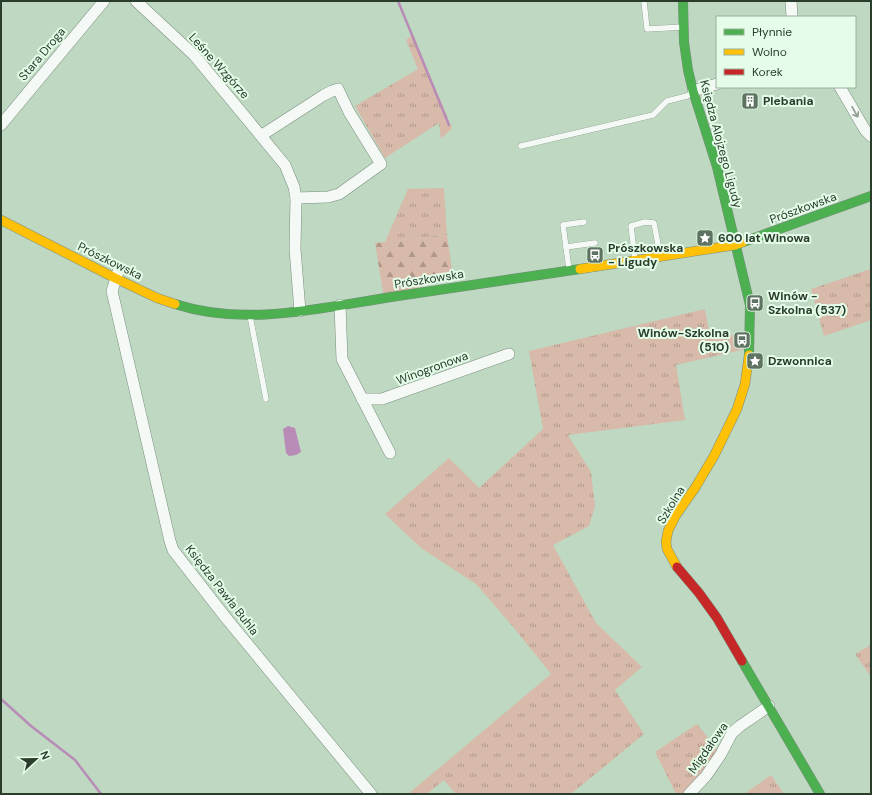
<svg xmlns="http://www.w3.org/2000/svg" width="872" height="795" font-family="'DM Sans',sans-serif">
  <defs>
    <pattern id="grass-tufts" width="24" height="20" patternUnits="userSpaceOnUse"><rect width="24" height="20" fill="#d7baa9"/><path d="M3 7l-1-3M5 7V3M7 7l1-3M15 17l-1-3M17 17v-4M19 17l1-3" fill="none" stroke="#af988a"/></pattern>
    <pattern id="forest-firs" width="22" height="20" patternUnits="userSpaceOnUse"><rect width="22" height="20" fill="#d7baa9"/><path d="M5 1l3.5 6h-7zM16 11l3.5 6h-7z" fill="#af988a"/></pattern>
  </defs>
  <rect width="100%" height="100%" fill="#bed8c1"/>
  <g fill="url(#grass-tufts)">
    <path d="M413 35 452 128 441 139 439 123 385 158 355 106 418 69 406 40Z"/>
    <path d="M444 188 447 235 385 242 408 189Z"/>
    <path d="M871 269V320L824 336 811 289Z"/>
    <path d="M705 309 709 331 750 338V348L676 365 685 420 568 435 591 472 595 506 589 526 553 545 596 623 642 667 615 690 644 734 571 794H456L444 780 427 794H408L551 674 514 628 476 584 421 548 385 514 449 458 479 488 543 429 529 351Z"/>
    <path d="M871 645V677L855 654Z"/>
    <path d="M697 724 721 754 689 794H676L655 752Z"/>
    <path d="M771 775 784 794H744Z"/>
  </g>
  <path fill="url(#forest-firs)" d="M447 235 453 277 384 298 375 243Z"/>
  <path fill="#b88cb7" d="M288 426 295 428 301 452 296 455 289 456 286 453 283 429Z"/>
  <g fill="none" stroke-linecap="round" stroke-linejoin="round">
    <g stroke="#b88cb7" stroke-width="2.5">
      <path d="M398 1 449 125"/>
      <path d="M1 699 31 726 75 760 101 794"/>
    </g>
    <defs>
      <g id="lane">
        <path d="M644 1 647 29 683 27"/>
        <path d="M521 146 653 115 667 101 687 96 692 93"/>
        <path d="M566 247 595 243"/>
        <path d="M635 259 631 226 645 222 654 223 660 255"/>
        <path d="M569 269 563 225 584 222"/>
        <path d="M250 316 266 399"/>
      </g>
      <g id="street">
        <path d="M136 1 194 55 285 165 294 187 296 198 295 249 300 311"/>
        <path d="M791 1 792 17"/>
        <path d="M840 87 865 130 871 136"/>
        <path d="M693 91 717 84"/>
        <path d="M1 125 104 1"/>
        <path d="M262 135 324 95 332 91 338 89 349 112 381 164 339 194 328 197 296 198"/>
        <path d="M118 272 112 291 170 541 173 550 226 618 371 794"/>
        <path d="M340 305 342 359 390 453"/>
        <path d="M362 399H382L509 354"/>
        <path d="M689 794 706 776 721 754 732 733 740 726 769 706"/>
      </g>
      <g id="fast">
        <path d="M683 1 684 42 688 70 693 91 717 167 750 305 749 355"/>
        <path d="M743 242 871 196"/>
        <path d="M175 304C245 327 320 308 391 297 454 288 517 278 580 269"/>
        <path d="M742 661 820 794"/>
      </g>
      <g id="slow">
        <path d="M1 220 115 278 157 298 175 304"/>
        <path d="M580 269 735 245 743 242"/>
        <path d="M677 567 667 549 666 542 668 531 676 515 695 488 714 456 737 409 745 384 749 355"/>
      </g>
      <path id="jam" d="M677 567 699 593 717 618 742 661"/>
    </defs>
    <use href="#lane" stroke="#7a8e7d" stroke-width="6"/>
    <use href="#street" stroke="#7a8e7d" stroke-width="12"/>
    <use href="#fast" stroke="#7a8e7d" stroke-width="10"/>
    <use href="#slow" stroke="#7a8e7d" stroke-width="10"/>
    <use href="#jam" stroke="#7a8e7d" stroke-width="10"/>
    <g stroke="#c7d0c9" stroke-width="1.5" stroke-dasharray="1 3" stroke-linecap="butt">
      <path d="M801 2 853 1"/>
      <path d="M824 2V17"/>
      <path d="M855 47 871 46"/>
      <path d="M1 708 32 733 72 771 92 794"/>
    </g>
    <use href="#lane" stroke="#f5f9f6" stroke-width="5.5"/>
    <use href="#street" stroke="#f5f9f6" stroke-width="11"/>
    <use href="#fast" stroke="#4caf50" stroke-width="9"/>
    <use href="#slow" stroke="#ffc107" stroke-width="9"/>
    <use href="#jam" stroke="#c62828" stroke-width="9"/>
  </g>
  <defs><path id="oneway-shaft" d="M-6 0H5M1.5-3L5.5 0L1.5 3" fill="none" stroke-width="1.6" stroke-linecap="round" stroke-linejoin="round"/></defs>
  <use stroke="#909b92" href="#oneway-shaft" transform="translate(855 112) rotate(61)"/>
  <defs>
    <symbol id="building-square" viewBox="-11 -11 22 22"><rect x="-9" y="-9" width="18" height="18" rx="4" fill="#5e7361" stroke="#e5fde8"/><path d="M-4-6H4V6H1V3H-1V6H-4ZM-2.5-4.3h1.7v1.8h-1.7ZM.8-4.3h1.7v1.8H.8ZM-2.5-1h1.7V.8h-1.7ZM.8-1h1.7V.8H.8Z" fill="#fff"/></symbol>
    <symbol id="sight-square" viewBox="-11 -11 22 22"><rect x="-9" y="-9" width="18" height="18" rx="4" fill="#5e7361" stroke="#e5fde8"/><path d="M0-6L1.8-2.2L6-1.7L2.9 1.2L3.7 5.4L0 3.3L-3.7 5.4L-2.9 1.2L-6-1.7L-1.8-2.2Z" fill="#fff"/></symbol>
    <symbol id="bus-square" viewBox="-11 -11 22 22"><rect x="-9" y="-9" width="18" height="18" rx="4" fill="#5e7361" stroke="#e5fde8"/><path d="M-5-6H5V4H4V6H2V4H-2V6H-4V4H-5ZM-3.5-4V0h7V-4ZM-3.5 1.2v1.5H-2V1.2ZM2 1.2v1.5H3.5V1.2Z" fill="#fff"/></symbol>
  </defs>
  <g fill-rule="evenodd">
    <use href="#building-square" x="740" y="91" width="20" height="20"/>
    <use href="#sight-square" x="695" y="228" width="20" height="20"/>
    <use href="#bus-square" x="585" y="245" width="20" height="20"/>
    <use href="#bus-square" x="745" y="293" width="20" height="20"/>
    <use href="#bus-square" x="732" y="330" width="20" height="20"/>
    <use href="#sight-square" x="745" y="351" width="20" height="20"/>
  </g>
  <g text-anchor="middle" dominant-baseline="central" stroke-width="4" stroke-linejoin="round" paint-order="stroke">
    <g font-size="12" fill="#2a3d2d" stroke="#e5fde8">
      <text transform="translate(42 54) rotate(-50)">Stara Droga</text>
      <text transform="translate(219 66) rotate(48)">Leśne Wzgórze</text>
      <text transform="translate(721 144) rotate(75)">Księdza Alojzego Ligudy</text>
      <text transform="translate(803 208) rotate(-20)">Prószkowska</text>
      <text transform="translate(110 261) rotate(26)">Prószkowska</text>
      <text transform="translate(429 279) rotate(-9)">Prószkowska</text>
      <text transform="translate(432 368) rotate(-20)">Winogronowa</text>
      <text transform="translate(671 505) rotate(-59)">Szkolna</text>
      <text transform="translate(222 590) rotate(52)">Księdza Pawła Buhla</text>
      <text transform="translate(708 748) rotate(-55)">Migdałowa</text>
    </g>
    <g font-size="12" font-weight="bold" fill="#2a3d2d" stroke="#e5fde8" text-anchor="start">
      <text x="763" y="101">Plebania</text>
      <text x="718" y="238">600 lat Winowa</text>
      <text x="608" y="248">Prószkowska<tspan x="608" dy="14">- Ligudy</tspan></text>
      <text x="768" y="296">Winów -<tspan x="768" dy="14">Szkolna (537)</tspan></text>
      <text x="729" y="333" text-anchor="end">Winów-Szkolna<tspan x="729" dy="14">(510)</tspan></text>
      <text x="768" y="361">Dzwonnica</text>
    </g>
  </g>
  <rect width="872" height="795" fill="none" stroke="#2a3d2d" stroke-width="4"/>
  <rect x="716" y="16" width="140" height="72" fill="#e5fde8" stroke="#9ab09d"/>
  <rect x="724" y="29" width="20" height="6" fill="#4caf50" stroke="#9ab09d"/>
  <text x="752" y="36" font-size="12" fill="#2a3d2d">Płynnie</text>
  <rect x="724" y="49" width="20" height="6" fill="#ffc107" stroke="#9ab09d"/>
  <text x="752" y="56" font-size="12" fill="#2a3d2d">Wolno</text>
  <rect x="724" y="69" width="20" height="6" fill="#c62828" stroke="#9ab09d"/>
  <text x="752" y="76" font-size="12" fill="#2a3d2d">Korek</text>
  <g transform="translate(36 759) rotate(68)" stroke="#e5fde8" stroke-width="3" paint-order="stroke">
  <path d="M0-3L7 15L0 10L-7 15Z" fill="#2a3d2d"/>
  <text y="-6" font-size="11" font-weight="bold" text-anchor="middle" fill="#2a3d2d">N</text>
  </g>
</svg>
